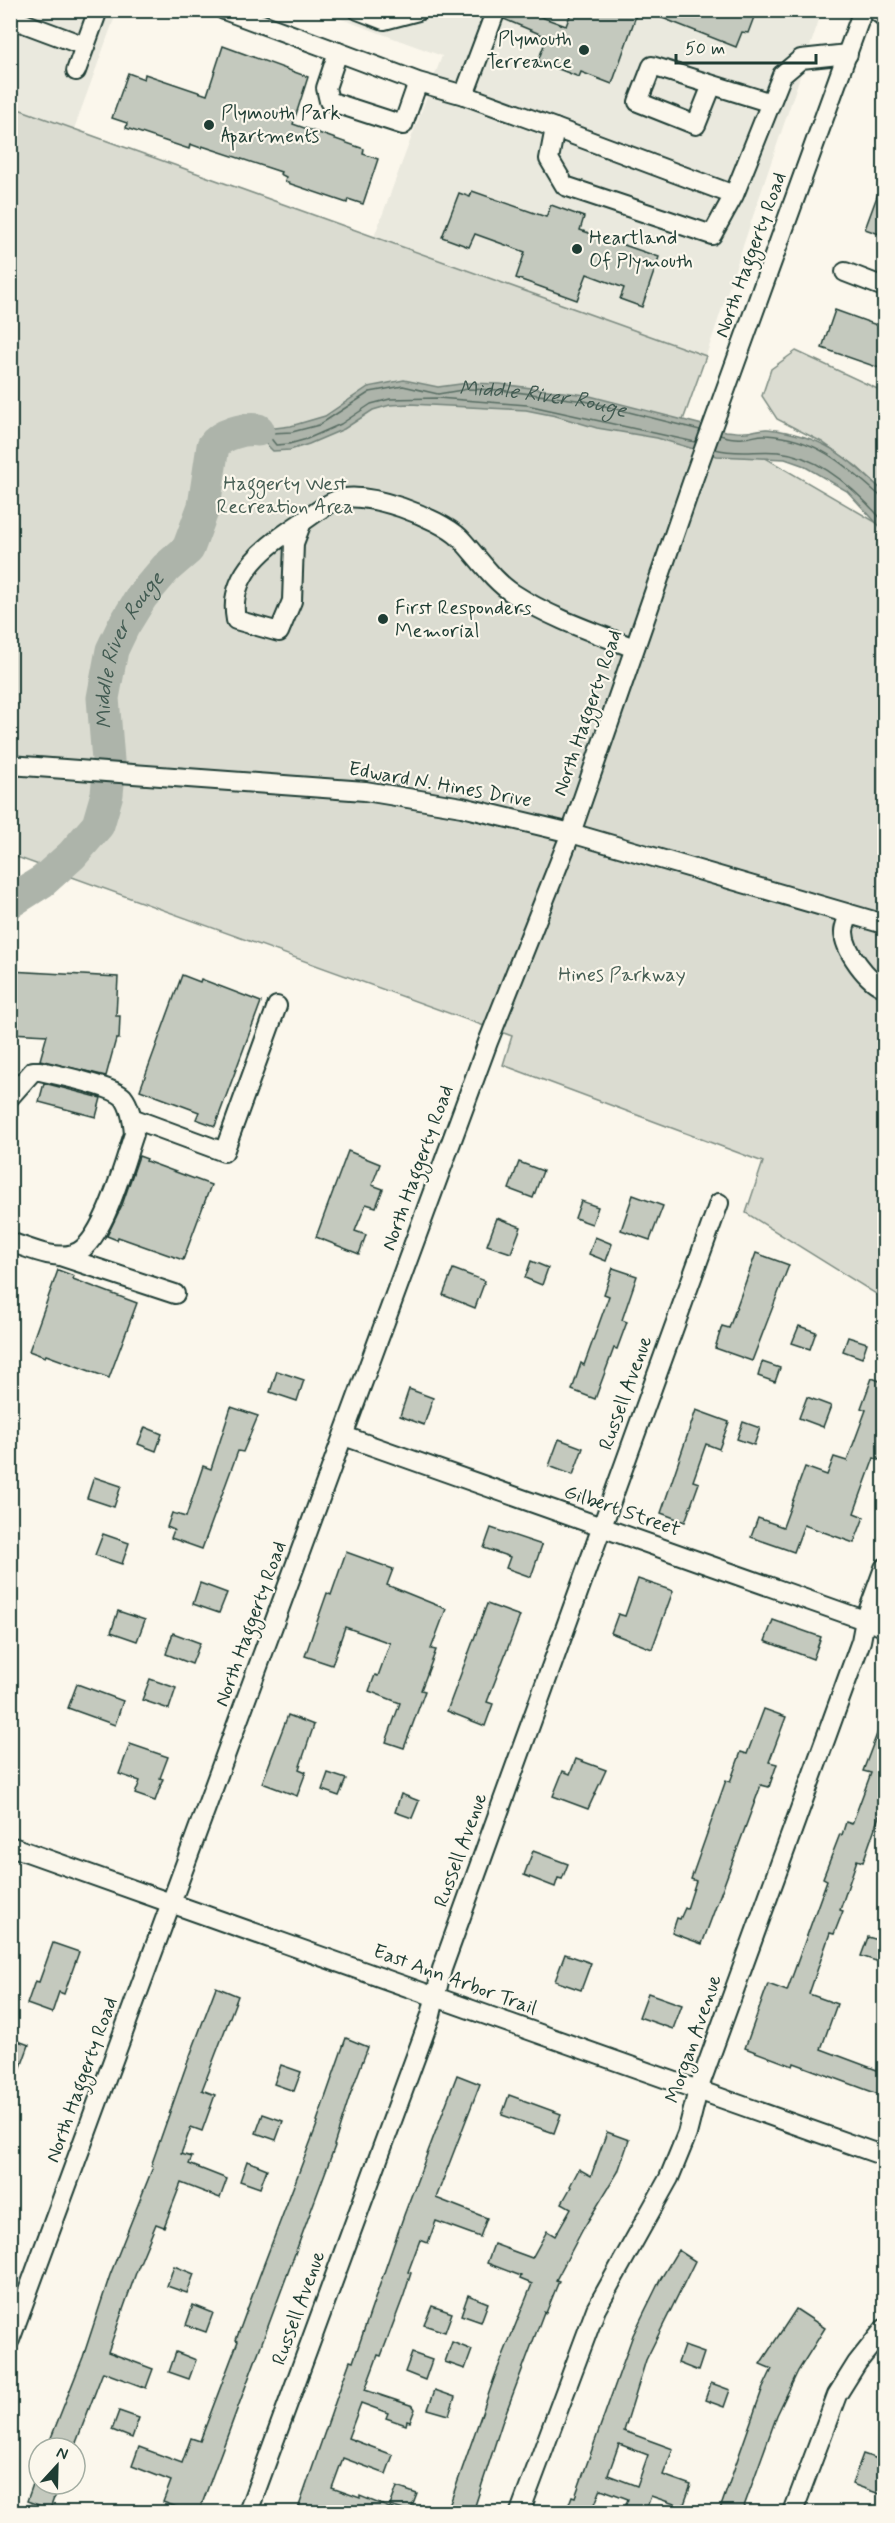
<svg xmlns="http://www.w3.org/2000/svg" width="895" height="2523" font-family="Mynerve,sans-serif">
  <rect width="100%" height="100%" fill="#fbf7ec"/>
  <filter id="ink" filterUnits="userSpaceOnUse"><feTurbulence type="fractalNoise" baseFrequency=".0167" numOctaves="2"/><feDisplacementMap in="SourceGraphic" scale="12" xChannelSelector="R" yChannelSelector="G"/><feConvolveMatrix kernelMatrix="1 2 1 2 8 2 1 2 1" color-interpolation-filters="sRGB"/></filter>
  <g filter="url(#ink)">
    <g fill="#eae9de">
      <path d="M10 11H117L74 129 11 106Z"/>
      <path d="M320 11H822L706 356 374 237 442 56Z"/>
    </g>
    <g fill="#dbdcd1" stroke="#7d8c82" stroke-width="1.5">
      <path d="M10 106 706 356 682 423 738 442 884 527V1299L746 1213 763 1162 503 1065 512 1036 11 855Z"/>
      <path d="M796 351 884 392V492L856 466 822 442 777 419 762 396 771 369Z"/>
    </g>
    <path fill="#adb4aa" stroke="#74847b" stroke-width="1.5" d="M404 380 438 387 468 383 500 384 586 395 726 431C732 431 739 433 745 432 753 432 760 428 768 429 824 436 844 455 884 492V531L847 491 802 465 785 459 717 456 657 438 597 428 556 416 526 410 410 404 390 405 373 410 344 429 309 444 290 450 273 451 259 437 242 439 234 446 217 440 221 426 241 420 275 428 291 426 325 416 368 387Z"/>
    <g fill="none" stroke-linecap="round" stroke-linejoin="round">
      <g stroke="#586d63" stroke-width="1.5">
        <path d="M720 435C727 437 736 439 743 438 751 438 759 434 766 435 816 438 844 464 879 495L884 496"/>
        <path id="s1" d="M695 442 527 405 438 398 390 399 371 404 341 424 307 439 289 444 276 445 269 436 271 433 292 432 319 425 370 392 403 386 438 394 468 389 500 390 585 401 700 430"/>
        <path d="M715 449C736 455 758 450 779 452 820 456 859 493 884 522"/>
      </g>
      <path stroke="#adb4aa" stroke-width="33" id="s2" d="M10 902 43 881 72 855 98 825 107 794 109 773 103 698 112 650 123 627 142 596 166 568 188 549 204 506 213 446C221 434 245 428 258 430"/>
    </g>
    <g fill="#c4c9be" stroke="#1f3d34" stroke-width="1.5" fill-rule="evenodd">
      <path d="M507 10H534L533 14 566 26 572 10H638L612 84 581 72 579 77 538 61 547 37 504 19Z"/>
      <path d="M642 10H739L754 17 748 33 742 32 736 47Z"/>
      <path d="M223 46 308 77 293 124 364 149 363 154 378 159 363 204 348 199 347 203 285 182 286 177 280 174 281 172 202 146 201 148 190 144 189 149 126 128 127 123 112 118 128 73 144 79 145 74 207 95Z"/>
      <path d="M883 180H885V236L865 229Z"/>
      <path d="M472 191 546 217 551 205 584 217 580 230 659 257 642 307 620 299 624 288 587 274 577 300 516 278 525 252 475 234 469 247 442 237 459 193 470 197Z"/>
      <path d="M835 310 885 328V370L822 348Z"/>
      <path d="M10 971 118 977 116 1016H120L119 1039H116L106 1076 40 1060 47 1035 10 1033Z"/>
      <path d="M182 975 200 982 201 979 261 1002 215 1126 196 1119 199 1112 140 1090Z"/>
      <path d="M44 1083 101 1098 96 1117 39 1102Z"/>
      <path d="M348 1151 380 1164 372 1185 383 1189 376 1207 366 1204 355 1231 366 1235 359 1254 316 1237Z"/>
      <path d="M139 1156 147 1159 146 1161 211 1185 183 1260 118 1237 117 1240 107 1236 122 1205Z"/>
      <path d="M519 1162 543 1171 533 1198 509 1189Z"/>
      <path d="M633 1195 663 1206 650 1240 621 1230Z"/>
      <path d="M581 1201 598 1207 592 1224 575 1218Z"/>
      <path d="M497 1218 521 1227 511 1253 487 1245Z"/>
      <path d="M595 1237 612 1244 606 1261 589 1254Z"/>
      <path d="M756 1253 789 1265 752 1361 715 1348 722 1326 729 1328Z"/>
      <path d="M531 1261 548 1268 542 1285 525 1278Z"/>
      <path d="M613 1268 637 1276 622 1320 627 1322 617 1349 614 1348 595 1399 572 1390 581 1363 584 1365 609 1296 604 1294Z"/>
      <path d="M453 1269 485 1281 475 1308 443 1295Z"/>
      <path d="M58 1270 74 1276 73 1279 137 1303 109 1378 46 1355 45 1357 29 1351Z"/>
      <path d="M799 1326 816 1332 810 1349 792 1343Z"/>
      <path d="M848 1337 867 1343 862 1358 843 1351Z"/>
      <path d="M762 1362 780 1368 775 1382 758 1376Z"/>
      <path d="M277 1371 304 1380 297 1401 270 1392Z"/>
      <path d="M872 1378 885 1383V1412L879 1429 885 1432V1462L874 1458 854 1513 864 1517 854 1543 804 1525 794 1552 751 1537 758 1518 783 1527 805 1467 827 1475 834 1457 847 1461 866 1410 861 1408Z"/>
      <path d="M409 1389 433 1398 424 1425 400 1416Z"/>
      <path d="M807 1397 831 1406 823 1427 799 1418Z"/>
      <path d="M231 1407 258 1416 243 1452 238 1451 202 1549 171 1538 174 1530 167 1527 172 1513 186 1517 203 1466 211 1469Z"/>
      <path d="M696 1410 729 1422 719 1449 706 1444 693 1481 699 1483 685 1522 661 1513Z"/>
      <path d="M743 1422 760 1428 754 1445 737 1439Z"/>
      <path d="M145 1427 162 1434 156 1451 138 1444Z"/>
      <path d="M559 1439 583 1448 573 1475 549 1466Z"/>
      <path d="M94 1477 121 1486 114 1507 87 1498Z"/>
      <path d="M491 1528 542 1545 531 1577 506 1568 510 1557 484 1548Z"/>
      <path d="M103 1534 129 1543 122 1564 95 1555Z"/>
      <path d="M346 1552 393 1569 387 1585 446 1609 431 1649 436 1650 421 1690 425 1691 404 1748 386 1742 400 1703 369 1691 375 1675 378 1676 390 1643 345 1627 332 1665 305 1656 327 1593 331 1595Z"/>
      <path d="M638 1579 673 1591 652 1649 611 1633 618 1614 625 1616Z"/>
      <path d="M200 1583 227 1593 219 1613 193 1604Z"/>
      <path d="M487 1604 520 1616 487 1702 493 1704 485 1726 447 1711Z"/>
      <path d="M118 1611 145 1620 137 1641 111 1632Z"/>
      <path d="M773 1620 821 1637 813 1659 765 1641Z"/>
      <path d="M173 1633 200 1643 192 1664 166 1654Z"/>
      <path d="M150 1679 176 1688 169 1709 142 1700Z"/>
      <path d="M77 1684 123 1701 115 1725 68 1708Z"/>
      <path d="M764 1709 786 1717 769 1762 777 1764 769 1787 761 1785 702 1944 672 1933 677 1918 680 1919 685 1908 687 1909 696 1881 691 1879 726 1780 730 1782 741 1752 747 1754Z"/>
      <path d="M288 1715 314 1725 299 1769 306 1772 297 1796 262 1783Z"/>
      <path d="M883 1718 885 1818 879 1816 863 1862 857 1860 840 1910 843 1911 834 1934 830 1933 809 1994 837 2004 821 2049 885 2073 878 2094 794 2063 793 2066 745 2048 768 1984 787 1991 827 1880 823 1878 840 1834 842 1835 846 1822 852 1824 871 1773 863 1771Z"/>
      <path d="M130 1744 168 1757 160 1778 163 1779 155 1801 135 1794 140 1781 119 1774Z"/>
      <path d="M576 1759 606 1770 588 1809 553 1796 563 1771 570 1774Z"/>
      <path d="M328 1773 346 1779 339 1796 322 1790Z"/>
      <path d="M401 1794 419 1801 412 1818 395 1812Z"/>
      <path d="M533 1851 568 1864 562 1879 558 1878 555 1887 524 1875Z"/>
      <path d="M868 1937 885 1942V1964L861 1956Z"/>
      <path d="M53 1943 79 1952 64 1994 59 1992 52 2013 27 2004 35 1981 39 1982Z"/>
      <path d="M565 1954 591 1963 581 1990 555 1981Z"/>
      <path d="M216 1987 238 1996 202 2090 215 2095 202 2131 191 2127 181 2154 192 2157 189 2164 227 2179 220 2198 181 2183 164 2227 156 2224 137 2270 108 2352 153 2369 146 2388 103 2372 74 2448H47L83 2357 110 2275 153 2167 151 2166 185 2069Z"/>
      <path d="M648 1993 682 2005 673 2029 639 2017Z"/>
      <path d="M10 2038 29 2045 12 2092 10 2091Z"/>
      <path d="M346 2038 368 2047 350 2095 334 2145 335 2146 199 2512H190L163 2502 171 2481 132 2466 139 2447 182 2463 191 2438 200 2441 238 2341 236 2340 259 2277 318 2122 317 2121Z"/>
      <path d="M281 2065 301 2072 294 2091 274 2084Z"/>
      <path d="M457 2075 480 2084 436 2198 487 2218 480 2237 436 2221 428 2243 420 2240 408 2272 411 2273 404 2295 381 2356 378 2355 365 2390 413 2406 415 2409 410 2422 407 2421 406 2425 386 2418 388 2413 361 2403 348 2438 393 2455 386 2474 343 2458 332 2488 360 2498V2496L400 2512H297L338 2394 350 2361 353 2362 404 2215Z"/>
      <path d="M509 2095 561 2114 554 2133 502 2115Z"/>
      <path d="M263 2114 283 2121 276 2140 256 2133Z"/>
      <path d="M607 2132 629 2140 618 2172 583 2229 556 2280 559 2281 546 2313 544 2312 502 2423 473 2512H447L496 2373 532 2284 520 2279 521 2276 487 2263 494 2244 532 2258 547 2231 555 2236 571 2208 562 2203 571 2187 570 2186 579 2169 591 2176Z"/>
      <path d="M247 2161 267 2169 260 2188 240 2181Z"/>
      <path d="M678 2250 695 2261 646 2360 624 2431 673 2449 663 2475 691 2485 683 2507 651 2496 645 2512H641L625 2507 628 2499 601 2489 595 2504 612 2512H566L572 2496 575 2497 633 2335 660 2280ZM619 2444 648 2455 637 2486 608 2475Z"/>
      <path d="M174 2266 194 2274 187 2293 167 2286Z"/>
      <path d="M468 2295 488 2303 481 2322 461 2315Z"/>
      <path d="M193 2305 213 2313 206 2332 186 2325Z"/>
      <path d="M432 2306 452 2313 445 2332 424 2325Z"/>
      <path d="M796 2309 825 2328 798 2371 777 2415 742 2512H719L762 2390 772 2369 760 2364Z"/>
      <path d="M452 2342 472 2350 465 2369 445 2362Z"/>
      <path d="M684 2346 704 2353 698 2371 678 2363Z"/>
      <path d="M176 2352 196 2360 189 2379 169 2372Z"/>
      <path d="M412 2353 432 2360 425 2380 405 2372Z"/>
      <path d="M711 2383 730 2390 724 2407 705 2400Z"/>
      <path d="M435 2390 455 2397 449 2415 428 2409Z"/>
      <path d="M119 2411 139 2418 132 2438 112 2430Z"/>
      <path d="M863 2454 881 2460 878 2467 885 2470V2496L852 2484Z"/>
      <path d="M33 2484H59L50 2509 27 2501Z"/>
      <path d="M397 2487 417 2494 410 2512 390 2506Z"/>
    </g>
    <g fill="none" stroke-linecap="round" stroke-linejoin="round">
      <defs>
        <g id="minor">
          <path d="M224 10 338 52"/>
          <path d="M358 10 384 20 418 11"/>
          <path d="M496 10 464 95 555 128"/>
          <path d="M875 10 884 17"/>
          <path d="M10 18 85 46"/>
          <path d="M76 71 98 10"/>
          <path d="M418 82 338 52 326 88 329 101 403 125 418 82 464 95"/>
          <path d="M712 85 696 125 638 102 652 66 771 103"/>
          <path d="M734 195 555 128 549 159 565 186 712 235 734 195 782 75 801 59 848 54"/>
          <path d="M845 272 884 287"/>
          <path d="M302 522C313 515 324 505 337 500 365 489 439 518 460 538 477 556 493 581 514 594 551 618 593 632 634 648"/>
          <path d="M302 522 294 543 292 601 279 632 236 620C227 573 268 545 302 522Z"/>
          <path d="M10 765 365 791 462 807 571 833 884 924"/>
          <path d="M849 914C848 919 844 926 844 932 844 950 868 982 884 987"/>
          <path d="M10 1097 33 1071H40C58 1075 112 1086 123 1097 131 1107 133 1122 134 1134 124 1162 103 1246 73 1254 53 1260 29 1248 10 1242"/>
          <path d="M132 1118 224 1152 277 1006"/>
          <path d="M60 1256 175 1294"/>
          <path d="M344 1436 884 1627"/>
          <path d="M10 1846 884 2156"/>
          <path d="M10 2340 488 1042 571 833 694 477 863 10"/>
          <path d="M248 2512 431 2015 442 1969 719 1203"/>
          <path d="M520 2512 596 2309 669 2178 687 2134 698 2090 861 1641 865 1620 884 1568"/>
          <path d="M793 2512 837 2395 857 2363 884 2329"/>
        </g>
      </defs>
      <use href="#minor" stroke="#1f3d34" stroke-width="22"/>
      <use href="#minor" stroke="#fbf7ec" stroke-width="18"/>
    </g>
  </g>
  <g fill="#1f3d34" stroke="#fbf7ec" stroke-width="2">
    <circle cx="584" cy="50" r="6"/>
    <circle cx="209" cy="125" r="6"/>
    <circle cx="577" cy="249" r="6"/>
    <circle cx="383" cy="619" r="6"/>
  </g>
  <g text-anchor="middle" dominant-baseline="central" stroke-width="4.5" stroke-linejoin="round" paint-order="stroke">
    <g font-size="20" fill="#1f3d34" stroke="#fbf7ec" text-anchor="start">
      <text x="572" y="39" text-anchor="end">Plymouth<tspan x="572" dy="23">Terreance</tspan></text>
      <text x="221" y="113">Plymouth Park<tspan x="221" dy="23">Apartments</tspan></text>
      <text x="589" y="238">Heartland<tspan x="589" dy="23">Of Plymouth</tspan></text>
      <text x="395" y="608">First Responders<tspan x="395" dy="23">Memorial</tspan></text>
    </g>
    <g font-size="20" fill="#1f3d34" stroke="#fbf7ec">
      <text transform="translate(751 255) rotate(-70)">North Haggerty Road</text>
      <text transform="translate(588 713) rotate(-71)">North Haggerty Road</text>
      <text transform="translate(440 785) rotate(10)">Edward N. Hines Drive</text>
      <text transform="translate(418 1168) rotate(-70)">North Haggerty Road</text>
      <text transform="translate(626 1393) rotate(-70)">Russell Avenue</text>
      <text transform="translate(622 1511) rotate(19)">Gilbert Street</text>
      <text transform="translate(251 1624) rotate(-70)">North Haggerty Road</text>
      <text transform="translate(461 1850) rotate(-70)">Russell Avenue</text>
      <text transform="translate(455 1980) rotate(20)">East Ann Arbor Trail</text>
      <text transform="translate(694 2039) rotate(-71)">Morgan Avenue</text>
      <text transform="translate(82 2080) rotate(-70)">North Haggerty Road</text>
      <text transform="translate(299 2308) rotate(-70)">Russell Avenue</text>
    </g>
    <g font-size="20" fill="#455d53" stroke="#fbf7ec">
      <text x="285" y="484">Haggerty West<tspan x="285" dy="23">Recreation Area</tspan></text>
      <text x="622" y="975">Hines Parkway</text>
    </g>
    <g font-size="21" font-style="italic" fill="#425b52" stroke="#fbf7ec">
      <text stroke="none"><textPath href="#s1" startOffset="734">Middle River Rouge</textPath></text>
      <text stroke="none"><textPath href="#s2" startOffset="300">Middle River Rouge</textPath></text>
    </g>
  </g>
  <rect width="895" height="2523" fill="none" stroke="#fbf7ec" stroke-width="36"/>
  <rect x="18" y="18" width="859" height="2487" fill="none" stroke="#1f3d34" stroke-width="2" filter="url(#ink)"/>
  <g transform="translate(57 2466) rotate(22)"><circle r="28" fill="#fbf7ec" stroke="#a3ada2" stroke-width="1.5"/>
  <path d="M0-4.5L10 22L0 15L-10 22Z" fill="#1f3d34"/>
  <text y="-9" font-size="16" font-weight="bold" text-anchor="middle" fill="#1f3d34">N</text>
  </g>
  <path d="M676 54v9h140v-9" fill="none" stroke="#1f3d34" stroke-width="3"/>
  <text x="685" y="54" font-size="18" fill="#1f3d34" stroke="#fbf7ec" stroke-width="4.5" paint-order="stroke">50 m</text>
</svg>
